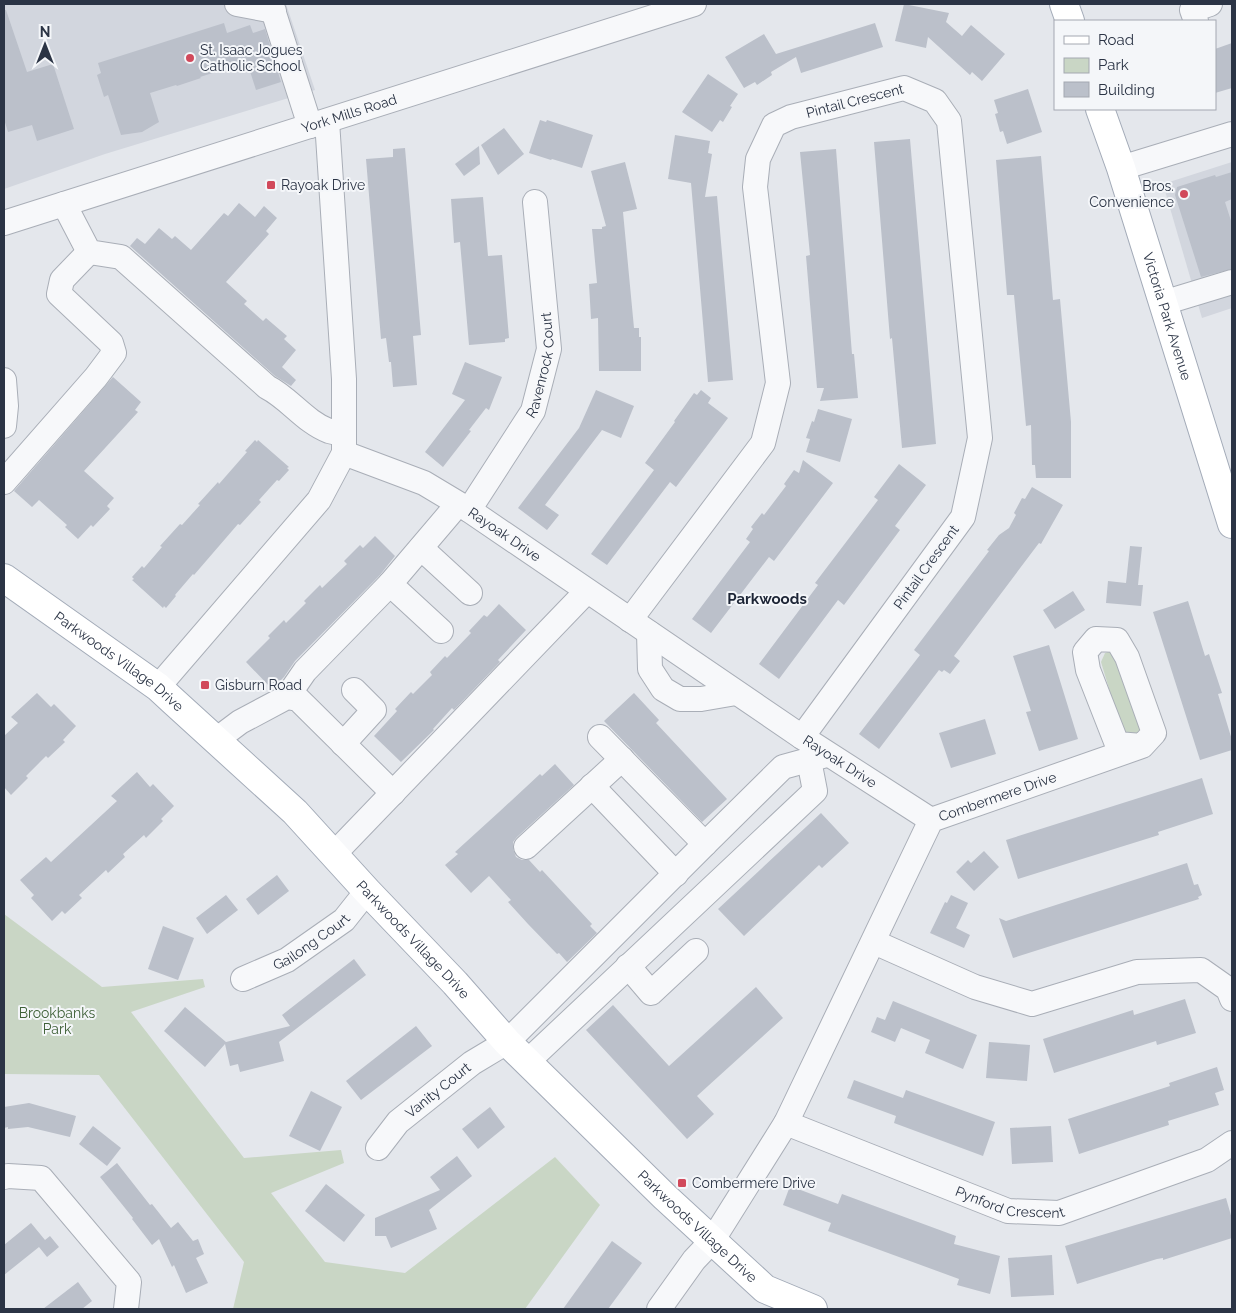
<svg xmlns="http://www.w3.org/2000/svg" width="1236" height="1313" font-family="Raleway,sans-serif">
  <rect width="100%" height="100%" fill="#e4e7ec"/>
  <g fill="#d2d6de">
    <path d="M4 4H286L315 90 105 154 4 189Z"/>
    <path d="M1232 162V308L1202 318 1163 184Z"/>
  </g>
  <g fill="#c9d6c5">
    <path d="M1114 650 1144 729 1139 737 1123 735 1101 662 1105 653Z"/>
    <path d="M4 914 102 987 203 979 205 987 131 1012 244 1158 341 1150 344 1163 271 1193 325 1262 405 1273 555 1157 600 1205 525 1309H233L244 1262 99 1075 4 1074Z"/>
  </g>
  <g fill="#bbc0ca">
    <path d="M904 4 949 13 946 22 962 36 971 25 1005 54 982 81 972 72 970 75 928 37 926 48 895 41Z"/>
    <path d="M4 10H6L27 72 53 64 74 129 37 141 32 125 8 132 4 119Z"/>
    <path d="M224 23 227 33 250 25 253 33 265 29 281 82 256 90 247 62 200 77 201 78 177 86 176 85 150 93 159 122 142 132 121 135 108 95 104 97 97 75 101 73 98 63Z"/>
    <path d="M875 23 883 47 801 73 796 57 771 72 772 75 757 85 755 82 744 88 725 57 764 34 776 54Z"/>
    <path d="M1232 43V88L1215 93V49Z"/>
    <path d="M708 74 738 94 730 106 732 107 723 122 720 120 712 132 682 112Z"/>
    <path d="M1028 89 1042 132 1007 144 1003 131 1000 132 995 114 998 113 994 100Z"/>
    <path d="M540 120 546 122 547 120 593 135 582 168 552 159 551 160 529 153Z"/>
    <path d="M504 128 524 154 498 175 481 145Z"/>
    <path d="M675 135 710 141 708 153 712 154 705 197 717 196 733 380 708 382 691 183 668 179Z"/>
    <path d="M910 139 936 444 902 448 892 338 890 339 874 142Z"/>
    <path d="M479 146 480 164 464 176 455 164Z"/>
    <path d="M405 148 421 335 413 336 417 385 393 387 391 362H389L386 338 381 339 366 159 393 157V149Z"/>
    <path d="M836 149 852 354H854L858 398 820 401 824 388H817L806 256 810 255 800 152Z"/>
    <path d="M1041 156 1053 300 1060 299 1071 422V478H1036L1035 465H1032L1031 425 1026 426 1014 295H1007L996 160Z"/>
    <path d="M625 162 637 209 623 212 634 328H639V337H641V371H599L598 318 591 319 589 284 597 283 592 229H602V227L606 226 591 171Z"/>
    <path d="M1232 172V199L1225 202 1232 224V269L1201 277 1175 195 1177 187 1215 175 1216 177Z"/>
    <path d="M483 197 488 256 502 255 509 338 505 339V342L469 345 460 242 454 243 451 199Z"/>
    <path d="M239 203 255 217 264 206 277 218 266 231 269 234 226 282 247 301 244 304 263 321 266 318 287 336 284 339 296 350 282 367 296 380 291 386 275 376 130 246 137 238 145 244 159 228 172 239 175 236 191 250 224 213 228 216Z"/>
    <path d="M465 362 502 377 489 410 486 408 469 430 471 431 443 467 425 452 465 400 452 394Z"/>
    <path d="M113 377 141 402 135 410 138 412 84 471 114 498 107 506 110 509 93 527 91 525 78 539 65 527 67 525 39 500 32 507 14 491Z"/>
    <path d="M596 390 634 406 621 438 602 430 545 505 559 515 547 530 518 508 579 428Z"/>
    <path d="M701 390 711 398 708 403 728 418 676 487 670 482 607 565 591 554 654 470 645 463 675 422 674 421 694 393 697 395Z"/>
    <path d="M818 409 852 419 840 462 806 452 810 439 806 438 812 421 814 422Z"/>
    <path d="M255 440 257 442 258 440 289 467 287 468 289 470 279 481 277 480 259 500 261 502 240 525 238 524 194 575 193 574 175 595 176 596 166 608 164 606 163 608 132 580 134 579 132 577 142 566 144 568 162 547 160 546 180 524 182 525 200 505 198 504 218 482 219 484 247 452 245 451Z"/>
    <path d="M803 460 833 483 774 561 769 557 711 633 692 619 750 542 746 539 753 529 751 527 762 513 764 515 786 486 784 484 794 470 799 473Z"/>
    <path d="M899 464 926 485 895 526 900 530 844 605 838 600 779 679 759 664 818 585 815 583 878 500 874 497Z"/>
    <path d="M1032 487 1063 505 1041 544 1039 543 954 656 960 661 950 674 944 670 942 672 939 670 879 749 859 734 920 655 914 650 989 551 987 550 999 535 1009 528 1016 515 1014 513 1022 498 1025 499Z"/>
    <path d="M375 536 395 556 380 575 295 661 284 677 272 689 246 662 270 638 268 636 284 620 286 623 306 603 304 601 320 585 322 588 347 564 344 561 360 545 363 548Z"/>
    <path d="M1130 546 1142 547 1138 585H1143L1141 606 1106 603 1108 581 1126 583Z"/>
    <path d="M1073 591 1085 610 1055 629 1043 610Z"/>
    <path d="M1188 601 1205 656 1209 654 1222 693 1218 694 1232 740V750L1200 760 1153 612Z"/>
    <path d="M499 604 526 630 498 660 500 662 454 710 452 708 433 729 434 730 401 762 374 736 397 711 395 709 411 692 413 694 432 675 430 672 445 656 447 658 471 633 469 631 484 615 487 617Z"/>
    <path d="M1049 645 1078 739 1039 751 1026 712 1031 711 1013 656Z"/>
    <path d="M37 693 51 707 54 704 76 726 63 740 65 742 48 758 46 756 26 776 28 778 11 795 4 787V736L18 723 11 717Z"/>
    <path d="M634 693 659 720 656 723 727 799 702 822 604 721Z"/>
    <path d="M985 719 996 754 951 768 939 733Z"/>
    <path d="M555 764 574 785 517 837 513 842V849L516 857 522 860H529L540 872 542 870 592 924 590 926 597 933 567 962 559 953 557 954 528 924 508 902 511 900 489 876 471 893 445 865 458 854 455 852 499 812 540 774 542 776Z"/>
    <path d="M137 772 150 787 153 784 174 806 161 819 163 821 146 838 144 835 123 854 125 857 108 873 106 870 79 895 82 898 65 914 62 911 52 921 31 898 34 895 20 880 46 857 51 862 117 801 111 796Z"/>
    <path d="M1202 778 1213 814 1158 832 1159 835 1018 879 1006 840Z"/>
    <path d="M821 813 849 843 822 868 819 865 744 936 718 909Z"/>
    <path d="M984 851 999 867 974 891 956 872 968 860 971 863Z"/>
    <path d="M1187 863 1194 885 1198 884 1202 895 1198 897 1199 899 1013 958 999 918 1006 921Z"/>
    <path d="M277 875 289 891 258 915 246 899Z"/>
    <path d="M226 895 238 910 207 934 196 918Z"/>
    <path d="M951 895 968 903 956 928 970 935 964 948 930 933 945 902 947 903Z"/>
    <path d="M163 926 194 938 178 980 148 969Z"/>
    <path d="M354 959 366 975 279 1042 284 1061 240 1072 238 1064 230 1066 225 1044 205 1067 164 1031 185 1007 226 1042 290 1026 282 1015Z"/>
    <path d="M756 987 783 1018 697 1096 714 1114 687 1139 586 1030 613 1005 669 1066Z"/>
    <path d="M1185 999 1196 1033 1157 1045 1156 1041 1054 1073 1043 1039 1133 1010 1134 1015Z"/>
    <path d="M893 1001 977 1035 963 1069 925 1053 930 1040 901 1028 895 1042 871 1032 877 1017 885 1020Z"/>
    <path d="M416 1026 432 1046 361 1100 346 1081Z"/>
    <path d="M989 1042 1030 1045 1027 1081 986 1078Z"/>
    <path d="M1217 1067 1224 1090 1215 1093 1219 1105 1168 1121 1169 1125 1079 1154 1068 1119 1170 1086 1169 1083Z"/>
    <path d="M854 1080 903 1098 906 1090 995 1122 983 1156 894 1123 896 1116 847 1098Z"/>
    <path d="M311 1091 342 1107 320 1151 289 1136Z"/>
    <path d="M29 1103 76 1116 70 1137 28 1127 8 1129V1127L4 1128V1107Z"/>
    <path d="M490 1107 505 1127 478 1149 462 1129Z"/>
    <path d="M93 1126 121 1148 107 1166 79 1144Z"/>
    <path d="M1051 1126 1053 1162 1012 1164 1010 1128Z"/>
    <path d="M457 1156 472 1176 429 1210 437 1229 391 1248 386 1236H375V1218L440 1190 430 1177Z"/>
    <path d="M117 1163 150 1205 152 1204 171 1228 178 1222 193 1241 198 1239 204 1254 196 1258 208 1283 186 1293 174 1265 172 1267 159 1239 152 1245 132 1219 133 1218 100 1177Z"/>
    <path d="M326 1184 365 1215 344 1242 305 1211Z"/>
    <path d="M790 1186 838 1204 842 1194 956 1236 954 1244 1000 1256 990 1294 957 1285 959 1279 828 1231 831 1223 783 1205Z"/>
    <path d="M1226 1198 1232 1219V1238L1163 1260V1258L1157 1259 1077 1284 1065 1246Z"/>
    <path d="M31 1223 45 1240 50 1236 59 1247 47 1257 39 1247 4 1275V1245Z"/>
    <path d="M612 1241 642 1263 608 1309H563Z"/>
    <path d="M1052 1255 1054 1295 1011 1297 1008 1258Z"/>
    <path d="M78 1282 92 1301 82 1309H43Z"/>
  </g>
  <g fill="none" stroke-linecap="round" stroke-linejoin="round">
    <defs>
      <g id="minor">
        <path d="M237 4 274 11"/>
        <path d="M271 4 310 126"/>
        <path d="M1196 21 1192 10 1210 4"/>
        <path d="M1121 168 1232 134"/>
        <path d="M64 204 89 252 121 257 267 387C289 398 305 422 329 431 333 432 339 433 344 434"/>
        <path id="s1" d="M4 223 694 4"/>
        <path d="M1163 303 1232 282"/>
        <path d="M4 380 6 406 4 426"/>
        <path id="s2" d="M344 453 424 483 469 510 802 737 931 820"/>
        <path d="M4 482 96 377 114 353 111 343 59 294 62 280 89 252"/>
        <path id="s3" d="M469 510 533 411 549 349 535 202"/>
        <path d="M421 548 470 593"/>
        <path id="s4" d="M630 620 763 443 778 383 755 187 758 159 774 125 791 117 904 88 935 101 949 121 980 438 963 517 802 737"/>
        <path d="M441 631 390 584 458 504"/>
        <path d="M649 633 650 669 663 689 680 699H701L736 693"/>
        <path d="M158 687 319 500 344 453V379L327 121"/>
        <path d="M287 697 305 671 390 584"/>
        <path d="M600 737 705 844 783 767 823 756"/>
        <path d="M216 740 240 722 287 697 298 699 393 793"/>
        <path d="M343 744 374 710 354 690"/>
        <path d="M592 786 676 874"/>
        <path d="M526 847 622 759"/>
        <path d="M333 855 587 591"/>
        <path d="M874 942 975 987 1032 1004 1137 972 1201 970 1228 989 1232 999"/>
        <path d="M628 966 651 993 696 951"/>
        <path id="s5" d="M243 979 287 960 344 920 367 891"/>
        <path d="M527 1062 815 791 809 760"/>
        <path id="s6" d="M786 1123 1008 1211 1059 1213 1207 1160 1232 1143"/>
        <path id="s7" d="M378 1148 398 1122 472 1063 507 1042 705 844"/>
        <path d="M4 1177 8 1176 41 1178 129 1282 126 1309"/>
        <path id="s8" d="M659 1309 694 1260 712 1241 786 1123 931 820 1142 746 1154 733 1127 657 1117 640 1096 639 1085 652 1088 670 1117 744 1142 746"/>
      </g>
      <g id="major">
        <path d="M1064 4 1070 21"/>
        <path id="s9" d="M1100 109 1121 168 1232 524"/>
        <path id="s10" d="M4 578 158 687 172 700 295 812 367 891 455 983 507 1042 665 1197 765 1289 813 1309"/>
      </g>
    </defs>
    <use href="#minor" stroke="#a9aeb7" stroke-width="26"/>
    <use href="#major" stroke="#a3abb8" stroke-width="30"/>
    <use href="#minor" stroke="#f7f8fa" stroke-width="24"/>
    <use href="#major" stroke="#fff" stroke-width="28"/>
  </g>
  <g fill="#d1495b" stroke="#f4f6f9" stroke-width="2">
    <circle cx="190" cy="58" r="5"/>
    <rect x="266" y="180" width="10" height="10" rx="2.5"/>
    <circle cx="1184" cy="194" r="5"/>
    <rect x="200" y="680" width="10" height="10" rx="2.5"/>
    <rect x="677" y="1178" width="10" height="10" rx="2.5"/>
  </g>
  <g text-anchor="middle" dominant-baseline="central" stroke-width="4" stroke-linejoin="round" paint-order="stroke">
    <g font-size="14" fill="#2b3445" stroke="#f4f6f9" text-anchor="start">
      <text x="200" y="50">St. Isaac Jogues<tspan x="200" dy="16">Catholic School</tspan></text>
      <text x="281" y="185">Rayoak Drive</text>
      <text x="1174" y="186" text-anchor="end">Bros.<tspan x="1174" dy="16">Convenience</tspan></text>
      <text x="215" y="685">Gisburn Road</text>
      <text x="692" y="1183">Combermere Drive</text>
    </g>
    <g font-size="14" fill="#2b3445" stroke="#f4f6f9">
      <text stroke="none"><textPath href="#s4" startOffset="631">Pintail Crescent</textPath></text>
      <text stroke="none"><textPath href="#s1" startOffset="362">York Mills Road</textPath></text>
      <text stroke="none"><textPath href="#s9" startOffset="218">Victoria Park Avenue</textPath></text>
      <text stroke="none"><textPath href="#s3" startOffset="165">Ravenrock Court</textPath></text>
      <text stroke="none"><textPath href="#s2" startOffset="181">Rayoak Drive</textPath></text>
      <text transform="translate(926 567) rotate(-54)">Pintail Crescent</text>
      <text stroke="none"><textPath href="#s10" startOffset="142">Parkwoods Village Drive</textPath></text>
      <text stroke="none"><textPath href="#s2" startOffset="586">Rayoak Drive</textPath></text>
      <text stroke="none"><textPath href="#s8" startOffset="632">Combermere Drive</textPath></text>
      <text stroke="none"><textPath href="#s5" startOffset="78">Gailong Court</textPath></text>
      <text stroke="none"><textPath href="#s10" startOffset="548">Parkwoods Village Drive</textPath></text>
      <text stroke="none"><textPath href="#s7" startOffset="84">Vanity Court</textPath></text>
      <text stroke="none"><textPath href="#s6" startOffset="239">Pynford Crescent</textPath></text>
      <text stroke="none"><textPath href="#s10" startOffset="952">Parkwoods Village Drive</textPath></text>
    </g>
    <g font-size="14" fill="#3f6138" stroke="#f4f6f9">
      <text x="57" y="1013">Brookbanks<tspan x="57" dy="16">Park</tspan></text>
    </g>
    <g font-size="15" font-weight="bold" fill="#1d2536" stroke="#f4f6f9">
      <text x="767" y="599">Parkwoods</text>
    </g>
  </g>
  <rect width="1236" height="1313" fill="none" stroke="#2b3445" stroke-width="10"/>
  <rect x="1054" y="20" width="162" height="90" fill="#f4f6f9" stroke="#a4a8b1"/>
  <rect x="1064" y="36" width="25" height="8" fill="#ffffff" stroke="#a4a8b1"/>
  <text x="1098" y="45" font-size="15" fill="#2b3445">Road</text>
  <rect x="1064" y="58" width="25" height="15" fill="#c9d6c5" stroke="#a4a8b1"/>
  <text x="1098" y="70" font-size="15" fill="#2b3445">Park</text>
  <rect x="1064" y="82" width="25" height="15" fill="#bbc0ca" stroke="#a4a8b1"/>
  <text x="1098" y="95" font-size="15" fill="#2b3445">Building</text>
  <g transform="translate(45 45)" stroke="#f4f6f9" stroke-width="4" paint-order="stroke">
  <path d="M0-4L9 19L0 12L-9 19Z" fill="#2b3445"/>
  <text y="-8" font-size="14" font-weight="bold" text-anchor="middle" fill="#2b3445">N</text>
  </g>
</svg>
